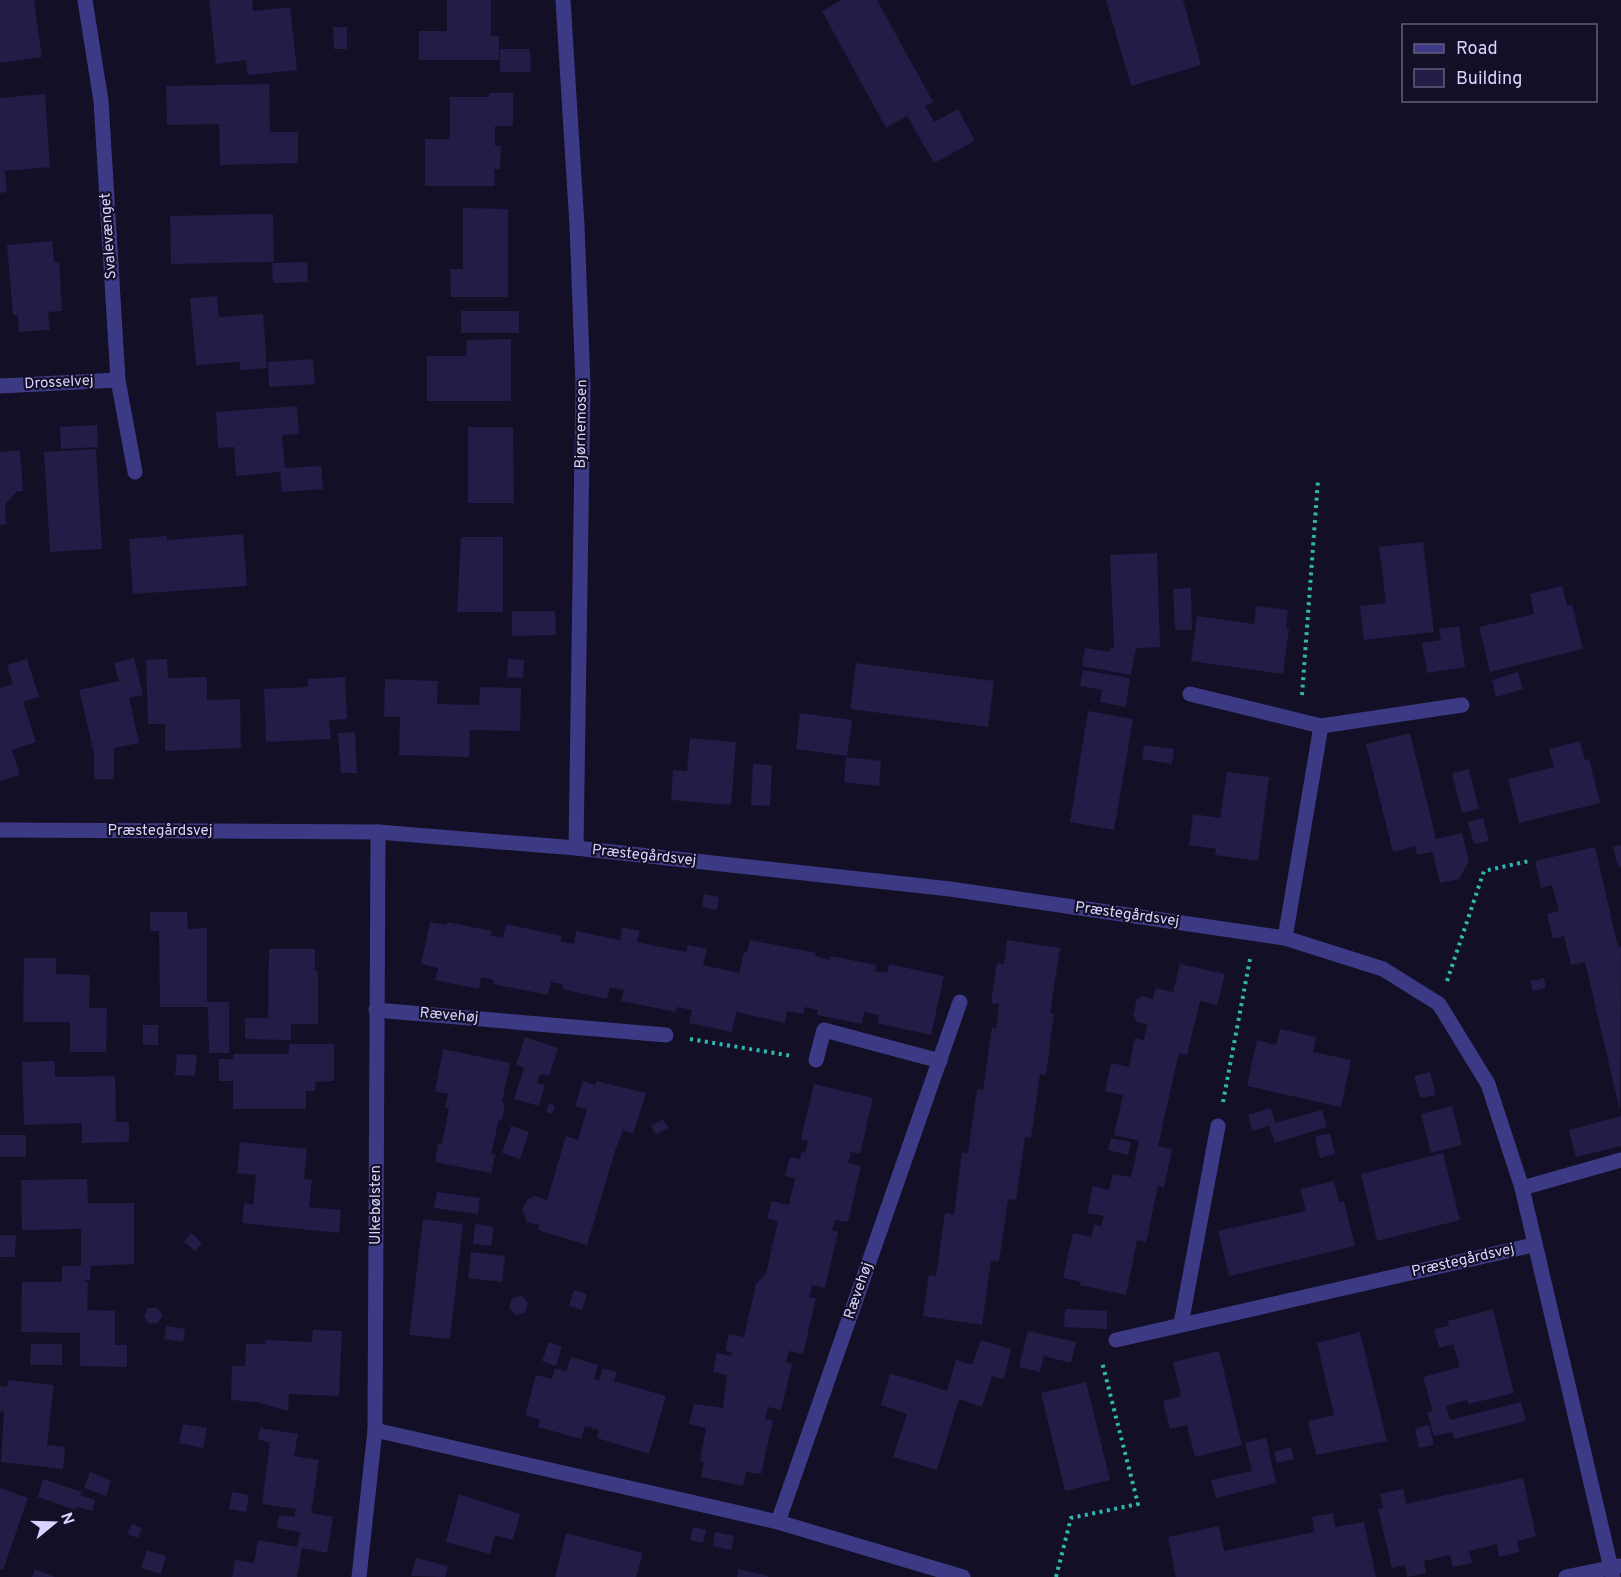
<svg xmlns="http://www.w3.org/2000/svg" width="1621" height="1577" font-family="Overpass,sans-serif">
  <rect width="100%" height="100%" fill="#130f26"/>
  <g fill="#241b47">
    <path d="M0 0H34L42 57 0 63Z"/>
    <path d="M209 0H252L253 11 290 7 297 70 248 75 246 60 216 64Z"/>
    <path d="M447 0H491V36H499V60H419V31H447Z"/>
    <path d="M841 0H877L933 102 925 106 934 122 958 109 975 141 934 163 907 116 886 128 822 11Z"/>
    <path d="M1106 0H1183L1201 65 1131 86Z"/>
    <path d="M333 27H347V49H334Z"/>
    <path d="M500 49H530L531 72H500Z"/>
    <path d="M269 84 270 132H298V163L220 165 219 124 167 125 166 86Z"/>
    <path d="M489 93H513V126H495V146H501L500 169H494L495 186H425V139H450V97H489Z"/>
    <path d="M45 94 50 167 5 171 7 192 0 193V98Z"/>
    <path d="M463 208 508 209V297H451L450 269H463Z"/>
    <path d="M273 214 274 262 171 264 170 216Z"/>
    <path d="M52 241 54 262H59L62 311 48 312 50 330 19 332 18 315H13L7 245Z"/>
    <path d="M307 262 308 282 273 283 272 263Z"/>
    <path d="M217 296 219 317 263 314 267 368 240 370V362L196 365 190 298Z"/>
    <rect x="461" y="311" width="58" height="22"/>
    <path d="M511 339V401H427V356H466L467 340Z"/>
    <path d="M313 359 315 384 269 387 268 362Z"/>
    <path d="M297 406 299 434 282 435 285 468 321 466 323 489 282 492 280 472 236 476 234 447 218 448 216 412Z"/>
    <path d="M97 425 98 447 61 449 60 427Z"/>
    <path d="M468 427H513L514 503H468Z"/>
    <path d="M96 449 102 549 50 552 44 452Z"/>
    <path d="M20 450 23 491H17L5 505 6 524 0 525V452Z"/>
    <path d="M243 534 247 586 133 594 129 539 167 536V540Z"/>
    <path d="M461 537H503V612H457Z"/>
    <path d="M1423 542 1434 632 1364 640 1360 606 1386 603 1379 547Z"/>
    <path d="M1157 553 1160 647 1136 648 1131 675 1082 666 1085 648 1109 652 1110 648 1114 649 1110 555Z"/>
    <path d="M1562 586 1567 606 1572 604 1583 649 1490 672 1479 627 1534 614 1530 594Z"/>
    <path d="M1191 588 1192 630H1175L1173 589Z"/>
    <path d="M1256 606 1288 610 1286 628 1289 629 1283 674 1191 661 1197 616 1254 624Z"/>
    <path d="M512 611H555L556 635 512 636Z"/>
    <path d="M1459 626 1465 667 1427 673 1422 643 1441 640 1439 629Z"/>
    <path d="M134 658 143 695 129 698 139 743 114 748V779H94V753L79 690 119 681 114 663Z"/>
    <path d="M27 659 39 697 23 702 36 742 12 750 20 775 0 781V688L13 684 7 665Z"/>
    <path d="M167 659 168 678 207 677V700L240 699 241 748 165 751V724H148L146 660Z"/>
    <path d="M508 659 524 660 523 678 507 677Z"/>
    <path d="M856 663 994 681 988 727 850 709Z"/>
    <path d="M1083 670 1130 678 1126 707 1100 702 1102 690 1080 686Z"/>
    <path d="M1518 672 1523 689 1496 697 1492 680Z"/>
    <path d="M345 677 347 719 329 720 331 739 266 742 264 689 308 687V679Z"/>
    <path d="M385 679 438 681 437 704 479 705 480 687 521 688 520 731 470 730 469 757 399 755 400 717H384Z"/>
    <path d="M1088 711 1133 719 1114 830 1070 822Z"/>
    <path d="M800 713 852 720 847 756 796 749Z"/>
    <path d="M355 732 357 773H341L338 733Z"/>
    <path d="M1410 733 1436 839 1462 833 1469 861 1459 879 1440 883 1433 852 1417 855 1415 846 1393 852 1366 744Z"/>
    <path d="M690 738 736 742 731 805 671 800 673 770 687 771Z"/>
    <path d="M1580 741 1585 760 1589 759 1600 803 1519 823 1508 779 1554 767 1549 749Z"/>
    <path d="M1144 745 1174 749 1172 764 1142 759Z"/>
    <path d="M846 757 881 761 879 786 844 782Z"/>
    <path d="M753 764 772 765 770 806 751 805Z"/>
    <path d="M1469 769 1479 809 1462 813 1452 773Z"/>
    <path d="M1227 772 1269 777 1258 861 1215 855 1216 849 1189 845 1193 814 1220 818Z"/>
    <path d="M1483 818 1489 841 1474 844 1468 822Z"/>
    <path d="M1621 845V866L1618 867 1613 847Z"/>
    <path d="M1595 847 1618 947 1621 946 1620 1111 1585 962 1571 965 1564 936 1553 939 1547 914 1559 911 1552 885 1541 888 1535 861Z"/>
    <path d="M704 894 719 897 717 910 702 907Z"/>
    <path d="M150 912H187L188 929 207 928V1002H229V1053H209L208 1007H160L159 931H150Z"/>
    <path d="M430 922 447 925V922L492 931 490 935 503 938 506 924 562 936 560 941 574 944 576 931 620 940 622 927 640 931 637 942 686 952 688 945 707 949 703 965 739 973 744 952 747 953 750 940 816 953 815 956 830 960 831 956 876 965 875 971 887 973 889 964 944 976 931 1035 877 1023 879 1015 864 1012 862 1024 817 1015 818 1010 805 1007 803 1014 787 1011 785 1023 736 1012 732 1032 689 1023 692 1010 677 1007 676 1012 621 1001 624 990 610 987 607 999 562 989 563 984 551 982 548 995 493 984 494 980 481 977 479 989 435 980 438 968 421 964Z"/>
    <path d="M1007 940 1060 948 1050 1013H1054L1046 1075 1040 1074 1031 1138 1025 1137 1016 1200 1008 1199 999 1262 991 1261 982 1325 923 1316 929 1275 936 1276 945 1213 954 1214 962 1152 968 1153 977 1089 983 1090 992 1027 996 1028 999 1004 991 1003 997 963 1004 964Z"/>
    <path d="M269 949H315V971H318V1024H291V1040L245 1039V1018H268Z"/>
    <path d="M24 958H56V974L90 975 89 1008H107L106 1052H70V1022H23Z"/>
    <path d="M1180 964 1225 974 1217 1005 1200 1001 1187 1055 1179 1053 1158 1146 1172 1149 1164 1188 1158 1186 1146 1242 1137 1240 1126 1295 1080 1285 1081 1282 1063 1278 1073 1233 1091 1237 1094 1224 1101 1226 1104 1216 1087 1213 1093 1186 1109 1190 1113 1174 1131 1177 1139 1141 1114 1135 1123 1095 1105 1091 1111 1063 1129 1067 1135 1038 1144 1040 1147 1024 1137 1022 1133 1016 1137 999 1142 996 1153 999 1156 988 1173 992Z"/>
    <path d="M1544 978 1546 988 1533 991 1530 981Z"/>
    <rect x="143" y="1025" width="15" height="20"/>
    <path d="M1280 1029 1316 1037 1313 1052 1351 1060 1341 1107 1247 1086 1257 1040 1276 1045Z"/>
    <path d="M525 1037 558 1048 549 1076 540 1074 537 1083 545 1085 539 1106 514 1099 524 1068 516 1065Z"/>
    <path d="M289 1044H334V1081L315 1082V1091H306V1109H233V1081H219V1059H234L233 1054H289Z"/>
    <path d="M443 1049 510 1063 502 1102 505 1103 502 1120 499 1119 491 1154 495 1155 491 1173 435 1162 438 1143 442 1144 449 1108H445L448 1094 435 1091Z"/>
    <path d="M177 1054 197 1055 195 1076 175 1075Z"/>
    <path d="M55 1061V1077L115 1076 116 1122H129V1142L82 1143V1123L24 1125 22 1062Z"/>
    <path d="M1430 1072 1436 1095 1420 1098 1414 1076Z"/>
    <path d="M583 1081 595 1085 596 1081 646 1093 633 1134 623 1130 615 1151 587 1245 538 1230 539 1225 527 1222 522 1210 528 1199 535 1196 547 1200 566 1136 578 1140 587 1109 575 1106Z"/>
    <path d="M814 1084 873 1098 860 1154 851 1152 848 1163 861 1166 848 1222 835 1220 832 1230 838 1232 825 1288 812 1285 809 1297 816 1298 803 1354 789 1351 786 1362 792 1364 781 1410 768 1407 765 1419 773 1420 761 1474 746 1472 743 1486 701 1477 704 1462 700 1461 706 1428 689 1424 694 1404 723 1408 727 1375 713 1372 717 1353 731 1356 732 1352 725 1351 729 1334 744 1337 756 1284 766 1274 778 1221 767 1218 772 1201 789 1205 795 1178 785 1176 790 1157 800 1159 801 1152 805 1153 808 1141 801 1139Z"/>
    <path d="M549 1103 555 1106 552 1114 546 1112Z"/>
    <path d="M1452 1106 1462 1145 1431 1153 1421 1114Z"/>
    <path d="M1271 1108 1275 1123 1322 1110 1327 1127 1275 1143 1269 1126 1252 1131 1248 1115Z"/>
    <path d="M1621 1116V1146L1576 1157 1569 1130Z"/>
    <path d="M663 1119 668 1128 656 1135 651 1126Z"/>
    <path d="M511 1126 529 1132 520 1159 502 1153Z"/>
    <path d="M1330 1133 1335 1154 1320 1158 1315 1137Z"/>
    <rect x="0" y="1135" width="26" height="22"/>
    <path d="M1111 1138 1131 1142 1128 1155 1108 1150Z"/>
    <path d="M240 1142 307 1149 304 1179 312 1180 309 1207 341 1210 339 1233 242 1223 244 1203 253 1205 256 1175 237 1173Z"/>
    <path d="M1443 1153 1460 1220 1377 1241 1361 1174Z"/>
    <path d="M87 1179 88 1203H134V1264L91 1266 90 1280H84L88 1283 87 1310 115 1311V1345H127V1367L80 1366V1333L21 1332 22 1282H62V1266H81V1229L22 1230 21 1180Z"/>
    <path d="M1334 1181 1339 1202 1344 1201 1355 1246 1229 1276 1218 1231 1306 1211 1300 1189Z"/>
    <path d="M437 1192 480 1198 478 1214 434 1208Z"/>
    <path d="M423 1219 463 1224 450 1339 409 1335Z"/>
    <path d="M475 1224 494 1227 491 1246 473 1244Z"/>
    <path d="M191 1233 202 1243 195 1251 184 1242Z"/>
    <path d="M0 1235H16L15 1257H0Z"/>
    <path d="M471 1252 505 1256 502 1282 468 1278Z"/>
    <path d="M574 1290 587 1294 582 1310 569 1306Z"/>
    <path d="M522 1296 528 1303 525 1313 515 1315 509 1307 512 1298Z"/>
    <path d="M148 1308H157L163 1315 158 1323 149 1324 144 1317Z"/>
    <path d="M1065 1309 1107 1311V1329L1064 1327Z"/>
    <path d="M1493 1309 1514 1393 1468 1404 1467 1400 1446 1406 1450 1420 1521 1402 1526 1421 1454 1439 1452 1432 1434 1436 1427 1412 1433 1411 1423 1377 1460 1367 1453 1344 1439 1348 1434 1329 1449 1326 1448 1321Z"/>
    <path d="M166 1326 185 1329 183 1342 164 1339Z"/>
    <path d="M313 1330 342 1331 339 1396 289 1394 288 1411 257 1402 231 1400 232 1366H245L246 1344H266L265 1340 312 1342Z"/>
    <path d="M1028 1331 1076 1342 1071 1363 1044 1356 1040 1372 1019 1367Z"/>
    <path d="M1360 1332 1387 1441 1316 1455 1308 1421 1334 1415 1317 1343Z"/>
    <path d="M981 1340 1011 1349 1004 1379 992 1376 982 1407 959 1399 937 1470 893 1457 907 1414 881 1405 890 1373 947 1391 956 1360 972 1365Z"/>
    <path d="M549 1342 562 1347 556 1366 542 1361Z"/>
    <path d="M31 1344H62V1365H30Z"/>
    <path d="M1219 1351 1242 1445 1195 1457 1187 1425 1170 1429 1163 1401 1181 1396 1173 1362Z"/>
    <path d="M571 1357 598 1365 594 1379 599 1381 603 1368 617 1372 614 1381 666 1396 649 1454 597 1438 599 1430 585 1426 581 1439 538 1427 540 1420 525 1415 536 1375 552 1379 555 1368 566 1371Z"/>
    <path d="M8 1380 54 1385 47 1445 65 1447 63 1469 1 1462 4 1412 0 1411V1386L7 1387Z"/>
    <path d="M1086 1382 1110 1480 1065 1491 1041 1393Z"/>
    <path d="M183 1424 207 1428 203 1448 179 1443Z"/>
    <path d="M1429 1425 1434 1445 1419 1448 1415 1428Z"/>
    <path d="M260 1428 298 1434 294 1456 319 1460 311 1513 333 1517 327 1553 302 1548 297 1577H232L235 1560 254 1563 258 1540 297 1547 300 1532 277 1528 279 1515 294 1517 296 1509 262 1504 270 1443 258 1439Z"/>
    <path d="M1266 1438 1276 1483 1216 1498 1211 1480 1252 1471 1245 1443Z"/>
    <path d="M1291 1447 1294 1459 1277 1463 1274 1452Z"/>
    <path d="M90 1472 111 1481 106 1496 84 1488Z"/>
    <path d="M1523 1478 1536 1536 1517 1541 1519 1552 1499 1557 1497 1544 1469 1551 1472 1563 1453 1567 1450 1555 1424 1561 1426 1573 1407 1577 1405 1565 1392 1568 1378 1509 1383 1508 1380 1494 1403 1489 1406 1504Z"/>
    <path d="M43 1479 82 1492 80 1495 95 1500 92 1511 77 1507 75 1510 38 1497Z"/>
    <path d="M0 1488 28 1498 3 1570 0 1569Z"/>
    <path d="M232 1492 249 1495 246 1512 229 1509Z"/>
    <path d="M459 1494 520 1514 513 1540 495 1535 490 1554 446 1542Z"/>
    <path d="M1333 1513 1335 1527 1364 1522 1376 1577H1176L1168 1537 1219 1526 1224 1551 1314 1532 1312 1517Z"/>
    <path d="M132 1524 142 1528 138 1538 127 1534Z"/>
    <path d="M693 1527 706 1530 703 1543 690 1540Z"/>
    <path d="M715 1532 734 1536 731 1550 713 1546Z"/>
    <path d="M566 1533 643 1553 636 1577H555Z"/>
    <path d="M147 1550 166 1556 161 1574 141 1568Z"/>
    <path d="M416 1558 448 1566 445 1577 411 1576Z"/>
    <path d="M35 1569 55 1577H32Z"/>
    <path d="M738 1569 768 1576V1577H737Z"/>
  </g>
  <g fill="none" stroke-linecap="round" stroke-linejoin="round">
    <g stroke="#2fb8b0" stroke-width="4" stroke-dasharray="3 4.5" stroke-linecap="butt">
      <path d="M1302 695 1318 480"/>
      <path d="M1447 981 1484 871 1529 861"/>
      <path d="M690 1039 792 1056"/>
      <path d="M1223 1102 1250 959"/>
      <path d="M1056 1577 1071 1518 1138 1504 1102 1362"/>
    </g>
    <g stroke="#3d3a85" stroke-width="15">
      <path d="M85 0 101 101 118 380 135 472"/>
      <path d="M563 0 577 225 583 385 576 848"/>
      <path d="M0 386 118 380"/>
      <path d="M1190 694 1321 726 1462 705"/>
      <path d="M0 830 378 832 576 848 950 889 1285 938 1383 969 1439 1004 1488 1084 1522 1188 1613 1577"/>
      <path d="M1285 938 1321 726"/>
      <path d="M376 1010 666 1035"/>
      <path d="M816 1060 824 1030 940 1061"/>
      <path d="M1522 1188 1621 1160"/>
      <path d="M1181 1324 1218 1126"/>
      <path d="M1116 1340 1533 1245"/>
      <path d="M375 1430 778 1522 963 1577"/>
      <path d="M778 1522 960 1002"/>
      <path d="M359 1577 375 1430 378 832"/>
      <path d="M1566 1577 1619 1566"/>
    </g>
  </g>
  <g text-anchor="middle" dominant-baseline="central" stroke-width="4.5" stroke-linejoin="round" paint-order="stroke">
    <g font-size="15" fill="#d9d4ff" stroke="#130f26">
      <text transform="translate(109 236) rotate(-94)">Svalevænget</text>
      <text transform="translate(59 383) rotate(-3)">Drosselvej</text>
      <text transform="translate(582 424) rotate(-89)">Bjørnemosen</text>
      <text x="160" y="831">Præstegårdsvej</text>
      <text transform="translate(644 856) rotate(6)">Præstegårdsvej</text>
      <text transform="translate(1127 915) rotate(8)">Præstegårdsvej</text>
      <text transform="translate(449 1016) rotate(5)">Rævehøj</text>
      <text transform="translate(376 1205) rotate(-90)">Ulkebølsten</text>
      <text transform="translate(1463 1261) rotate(-13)">Præstegårdsvej</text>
      <text transform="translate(859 1291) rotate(-71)">Rævehøj</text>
    </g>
  </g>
  <rect x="1402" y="24" width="195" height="78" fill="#130f26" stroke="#625e7d" stroke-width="1.5"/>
  <rect x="1414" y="44" width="30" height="9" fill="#3d3a85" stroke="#625e7d" stroke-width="1.5"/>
  <text x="1456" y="54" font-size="18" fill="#d9d4ff">Road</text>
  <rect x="1414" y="69" width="30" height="18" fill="#241b47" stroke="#625e7d" stroke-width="1.5"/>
  <text x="1456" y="84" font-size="18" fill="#d9d4ff">Building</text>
  <g transform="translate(54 1523) rotate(71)" stroke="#130f26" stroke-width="4.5" paint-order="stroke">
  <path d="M0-4.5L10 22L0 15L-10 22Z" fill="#d9d4ff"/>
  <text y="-9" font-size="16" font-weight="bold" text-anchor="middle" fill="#d9d4ff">N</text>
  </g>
</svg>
